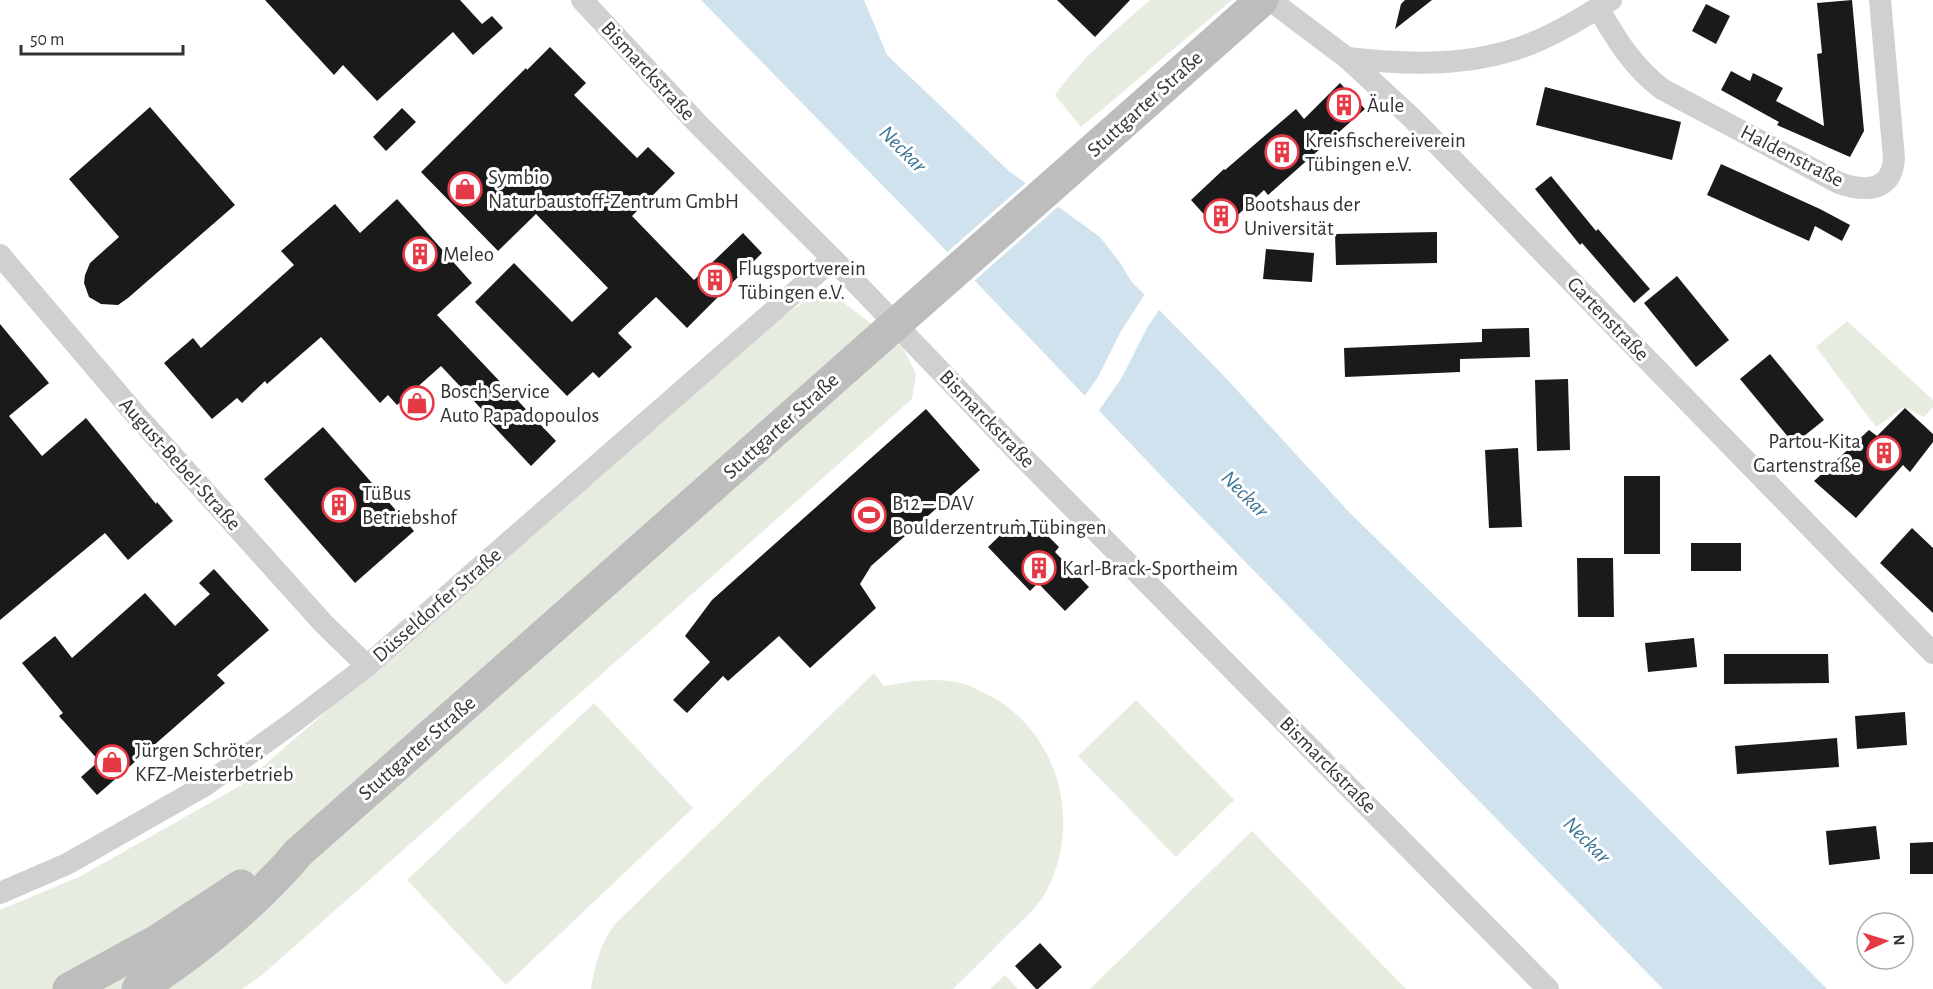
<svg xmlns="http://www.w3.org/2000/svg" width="1933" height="989" font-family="'Alegreya Sans',sans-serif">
  <rect width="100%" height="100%" fill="#fff"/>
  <g fill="#e6ecdf">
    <path d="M1150 0H1232L1081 127 1055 95C1081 58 1116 30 1150 0Z"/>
    <path d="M817 296 839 299 903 348 916 374 912 399 262 975 242 989H0V910L79 877 240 786 793 309Z"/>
    <path d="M1847 321 1933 400V407L1924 417 1904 407 1876 427 1816 347Z"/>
    <path d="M874 673 884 686C910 681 935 677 961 683 968 684 976 689 982 692 1056 725 1084 818 1047 890 1038 907 1022 921 1008 934 990 953 971 971 953 989H591C595 965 600 944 615 924Z"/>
    <path d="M1136 700 1234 800 1176 857 1078 756Z"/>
    <path d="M594 703 693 808 506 985 407 880Z"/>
    <path d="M1252 831 1406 989H1090Z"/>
    <path d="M1005 975 1018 989H990Z"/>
  </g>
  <path fill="#cfe2ee" d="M701 0H864L887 55 1010 172 1100 237 1121 264 1131 281 1224 376 1349 512 1521 680 1827 989H1663L1169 484 934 238Z"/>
  <g fill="#fff">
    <path d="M1028 181 1061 204 972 283 945 254Z"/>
    <path d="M1146 292 1161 307 1147 328 1121 379 1097 413 1083 398 1098 377 1120 333Z"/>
  </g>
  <g fill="#1a1a1a">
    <path d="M265 0H460L482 24 492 16 503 28 473 55 453 32 377 101 343 65 334 75Z"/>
    <path d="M1057 0H1130L1095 37Z"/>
    <path d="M1405 0H1432L1395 29 1401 4Z"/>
    <path d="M1852 0 1864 131 1850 157 1777 125 1779 122 1721 90 1731 71 1750 81 1753 73 1783 88 1776 101 1824 126 1817 54 1822 53 1817 3Z"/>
    <path d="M1706 4 1730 16 1716 44 1692 31Z"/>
    <path d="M550 47 586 83 574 95 637 158 648 147 675 173 632 216 694 280 743 233 762 253 687 328 656 297 618 333 632 347 599 378 593 372 567 396 475 302 514 263 572 322 608 288 536 214 498 251 421 172 526 68 527 70Z"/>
    <path d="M1340 83 1365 109 1268 195 1264 190 1220 232 1191 200 1224 169 1225 170 1296 109 1304 119Z"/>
    <path d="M1545 87 1681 122 1672 160 1536 125Z"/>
    <path d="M150 107 235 205 128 298 118 305 101 304 89 297 84 283 85 275 90 263 119 237 69 179Z"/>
    <path d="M402 108 416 122 386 151 373 137Z"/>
    <path d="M1721 164 1820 209 1850 225 1842 241 1815 226 1809 241 1707 195Z"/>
    <path d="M1551 176 1596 231 1598 229 1650 289 1634 303 1582 243 1580 245 1535 189Z"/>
    <path d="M397 199 472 283 437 315 556 441 531 466 485 417 487 415 441 366 397 405 388 395 380 403 321 337 267 384 265 381 242 403 237 398 212 419 164 363 193 338 201 348 294 265 281 251 335 204 360 233Z"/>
    <path d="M1437 232V263L1336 265 1335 234Z"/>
    <path d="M1266 249 1314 253 1312 282 1263 279Z"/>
    <path d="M1677 276 1729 340 1696 367 1644 303Z"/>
    <path d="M0 324 49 383 9 416 42 456 86 418 156 504 157 502 173 521 128 560 105 533 0 620Z"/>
    <path d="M1529 328 1530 357 1460 359V372L1345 377 1344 348 1482 342V329Z"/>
    <path d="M1770 354 1824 420 1794 444 1740 379Z"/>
    <path d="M1568 379 1570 450 1537 451 1535 380Z"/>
    <path d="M1905 408 1933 434V442L1910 472 1903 465 1856 518 1814 481 1869 430 1877 436Z"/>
    <path d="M926 409 980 470 871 566 860 584 876 608 810 668 779 636 728 681 723 676 687 713 673 700 710 662 685 636 712 600Z"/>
    <path d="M323 427 414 531 355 583 264 479Z"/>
    <path d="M1518 448 1522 527 1489 528 1485 450Z"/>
    <rect x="1624" y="476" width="36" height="78"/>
    <path d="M1017 519 1030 533 1038 526 1059 547 1055 552 1089 587 1065 611 1038 583 1030 591 988 547Z"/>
    <path d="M1912 528 1933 548V613L1880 563Z"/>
    <rect x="1691" y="543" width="50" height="28"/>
    <path d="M1577 558H1613L1614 617H1578Z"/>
    <path d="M214 569 269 630 217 675 225 683 97 795 81 777 99 761 59 716 63 713 22 663 55 636 72 658 145 593 175 626 210 594 199 583Z"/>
    <path d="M1694 638 1697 667 1648 672 1645 643Z"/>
    <path d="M1724 654H1828L1829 683 1724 684Z"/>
    <path d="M1905 712 1907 745 1857 749 1855 716Z"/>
    <path d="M1837 738 1839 767 1737 774 1735 746Z"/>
    <path d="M1876 826 1880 859 1829 865 1826 831Z"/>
    <path d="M1933 842V874H1910V843Z"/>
    <path d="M1040 943 1062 967 1038 989H1036L1015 966Z"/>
  </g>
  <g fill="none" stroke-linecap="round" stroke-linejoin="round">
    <g stroke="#d0d0d0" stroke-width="22">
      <path d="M582 0 697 123 833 259 1017 451 1548 989"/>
      <path d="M1270 0 1347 58 1412 118 1933 653"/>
      <path d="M1598 8C1616 39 1633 67 1662 89L1839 183C1865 192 1892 192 1894 158L1880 0"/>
      <path d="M1347 58C1408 65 1472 67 1530 44 1558 33 1585 16 1611 0"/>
      <path d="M0 255 137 416 323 623 367 666"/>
      <path d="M0 893 67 864 204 786 291 724 367 666 833 259"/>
    </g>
    <g stroke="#bdbdbd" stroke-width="33">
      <path d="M1165 86 1262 0"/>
      <path d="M69 989 157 941 241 886"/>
      <path d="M138 989C194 954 257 902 299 852L847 367"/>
    </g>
    <path stroke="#bdbdbd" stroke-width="33" d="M847 367 1165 86"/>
  </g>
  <defs>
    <symbol id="building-ring" viewBox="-11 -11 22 22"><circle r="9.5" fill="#fff" stroke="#e63946" stroke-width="1.5"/><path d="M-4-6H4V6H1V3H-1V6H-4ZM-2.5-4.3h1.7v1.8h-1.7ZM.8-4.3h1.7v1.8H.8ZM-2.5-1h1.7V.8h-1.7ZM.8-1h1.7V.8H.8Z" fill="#e63946"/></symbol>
    <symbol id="shop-ring" viewBox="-11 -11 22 22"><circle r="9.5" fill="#fff" stroke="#e63946" stroke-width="1.5"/><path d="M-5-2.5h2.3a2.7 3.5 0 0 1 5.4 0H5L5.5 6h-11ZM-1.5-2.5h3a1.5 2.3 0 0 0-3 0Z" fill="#e63946"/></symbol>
    <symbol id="stadium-ring" viewBox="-11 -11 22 22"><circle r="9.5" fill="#fff" stroke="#e63946" stroke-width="1.5"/><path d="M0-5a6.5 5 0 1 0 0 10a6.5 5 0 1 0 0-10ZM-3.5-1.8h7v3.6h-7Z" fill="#e63946"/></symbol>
  </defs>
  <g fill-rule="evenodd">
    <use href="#building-ring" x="1325" y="86" width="38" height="38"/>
    <use href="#building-ring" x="1263" y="133" width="38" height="38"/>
    <use href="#shop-ring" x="446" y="170" width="38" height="38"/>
    <use href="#building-ring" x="1202" y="197" width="38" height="38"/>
    <use href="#building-ring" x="401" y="235" width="38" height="38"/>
    <use href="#building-ring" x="696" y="261" width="38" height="38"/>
    <use href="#shop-ring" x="398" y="384" width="38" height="38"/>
    <use href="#building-ring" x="1865" y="434" width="38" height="38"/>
    <use href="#building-ring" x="320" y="486" width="38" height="38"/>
    <use href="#stadium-ring" x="850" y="496" width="38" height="38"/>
    <use href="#building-ring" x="1020" y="549" width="38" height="38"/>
    <use href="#shop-ring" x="93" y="743" width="38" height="38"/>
  </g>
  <g text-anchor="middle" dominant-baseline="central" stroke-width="6" stroke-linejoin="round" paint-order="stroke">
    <g font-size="21" fill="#333" stroke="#fff">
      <text transform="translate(648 71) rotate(47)">Bismarckstraße</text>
      <text transform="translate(1145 104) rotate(-42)">Stuttgarter Straße</text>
      <text transform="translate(1792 156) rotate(27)">Haldenstraße</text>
      <text transform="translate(1608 319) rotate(46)">Gartenstraße</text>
      <text transform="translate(987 419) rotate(46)">Bismarckstraße</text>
      <text transform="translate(781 426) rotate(-42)">Stuttgarter Straße</text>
      <text transform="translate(180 464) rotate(48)">August-Bebel-Straße</text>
      <text transform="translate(437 605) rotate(-41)">Düsseldorfer Straße</text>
      <text transform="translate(417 748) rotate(-41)">Stuttgarter Straße</text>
      <text transform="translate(1328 765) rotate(45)">Bismarckstraße</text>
    </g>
    <g font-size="21" fill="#333" stroke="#fff" text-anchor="start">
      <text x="1367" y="105">Äule</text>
      <text x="1305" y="140">Kreisfischereiverein<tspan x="1305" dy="24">Tübingen e.V.</tspan></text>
      <text x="488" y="177">Symbio<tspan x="488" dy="24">Naturbaustoff-Zentrum GmbH</tspan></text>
      <text x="1244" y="204">Bootshaus der<tspan x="1244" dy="24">Universität</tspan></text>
      <text x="443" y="254">Meleo</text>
      <text x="738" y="268">Flugsportverein<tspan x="738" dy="24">Tübingen e.V.</tspan></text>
      <text x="440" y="391">Bosch Service<tspan x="440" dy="24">Auto Papadopoulos</tspan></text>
      <text x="1861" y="441" text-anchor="end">Partou-Kita<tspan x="1861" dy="24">Gartenstraße</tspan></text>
      <text x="362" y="493">TüBus<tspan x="362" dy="24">Betriebshof</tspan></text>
      <text x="892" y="503">B12 – DAV<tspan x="892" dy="24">Boulderzentrum Tübingen</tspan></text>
      <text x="1062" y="568">Karl-Brack-Sportheim</text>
      <text x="135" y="750">Jürgen Schröter,<tspan x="135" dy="24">KFZ-Meisterbetrieb</tspan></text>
    </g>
    <g font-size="22" font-style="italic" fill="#3f7597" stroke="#fff">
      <text transform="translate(903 149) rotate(45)">Neckar</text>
      <text transform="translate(1245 494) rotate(45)">Neckar</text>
      <text transform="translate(1587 840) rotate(45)">Neckar</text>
    </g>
  </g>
  <g transform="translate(1885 941) rotate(86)"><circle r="28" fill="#ffffff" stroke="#adadad" stroke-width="1.5"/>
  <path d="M0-4.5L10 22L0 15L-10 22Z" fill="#e63946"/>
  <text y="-9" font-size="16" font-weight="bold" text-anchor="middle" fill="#333333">N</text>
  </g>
  <path d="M21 45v9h162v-9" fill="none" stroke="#333333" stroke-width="3"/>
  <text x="30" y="45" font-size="18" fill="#333333" stroke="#ffffff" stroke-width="4.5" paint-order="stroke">50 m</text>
</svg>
